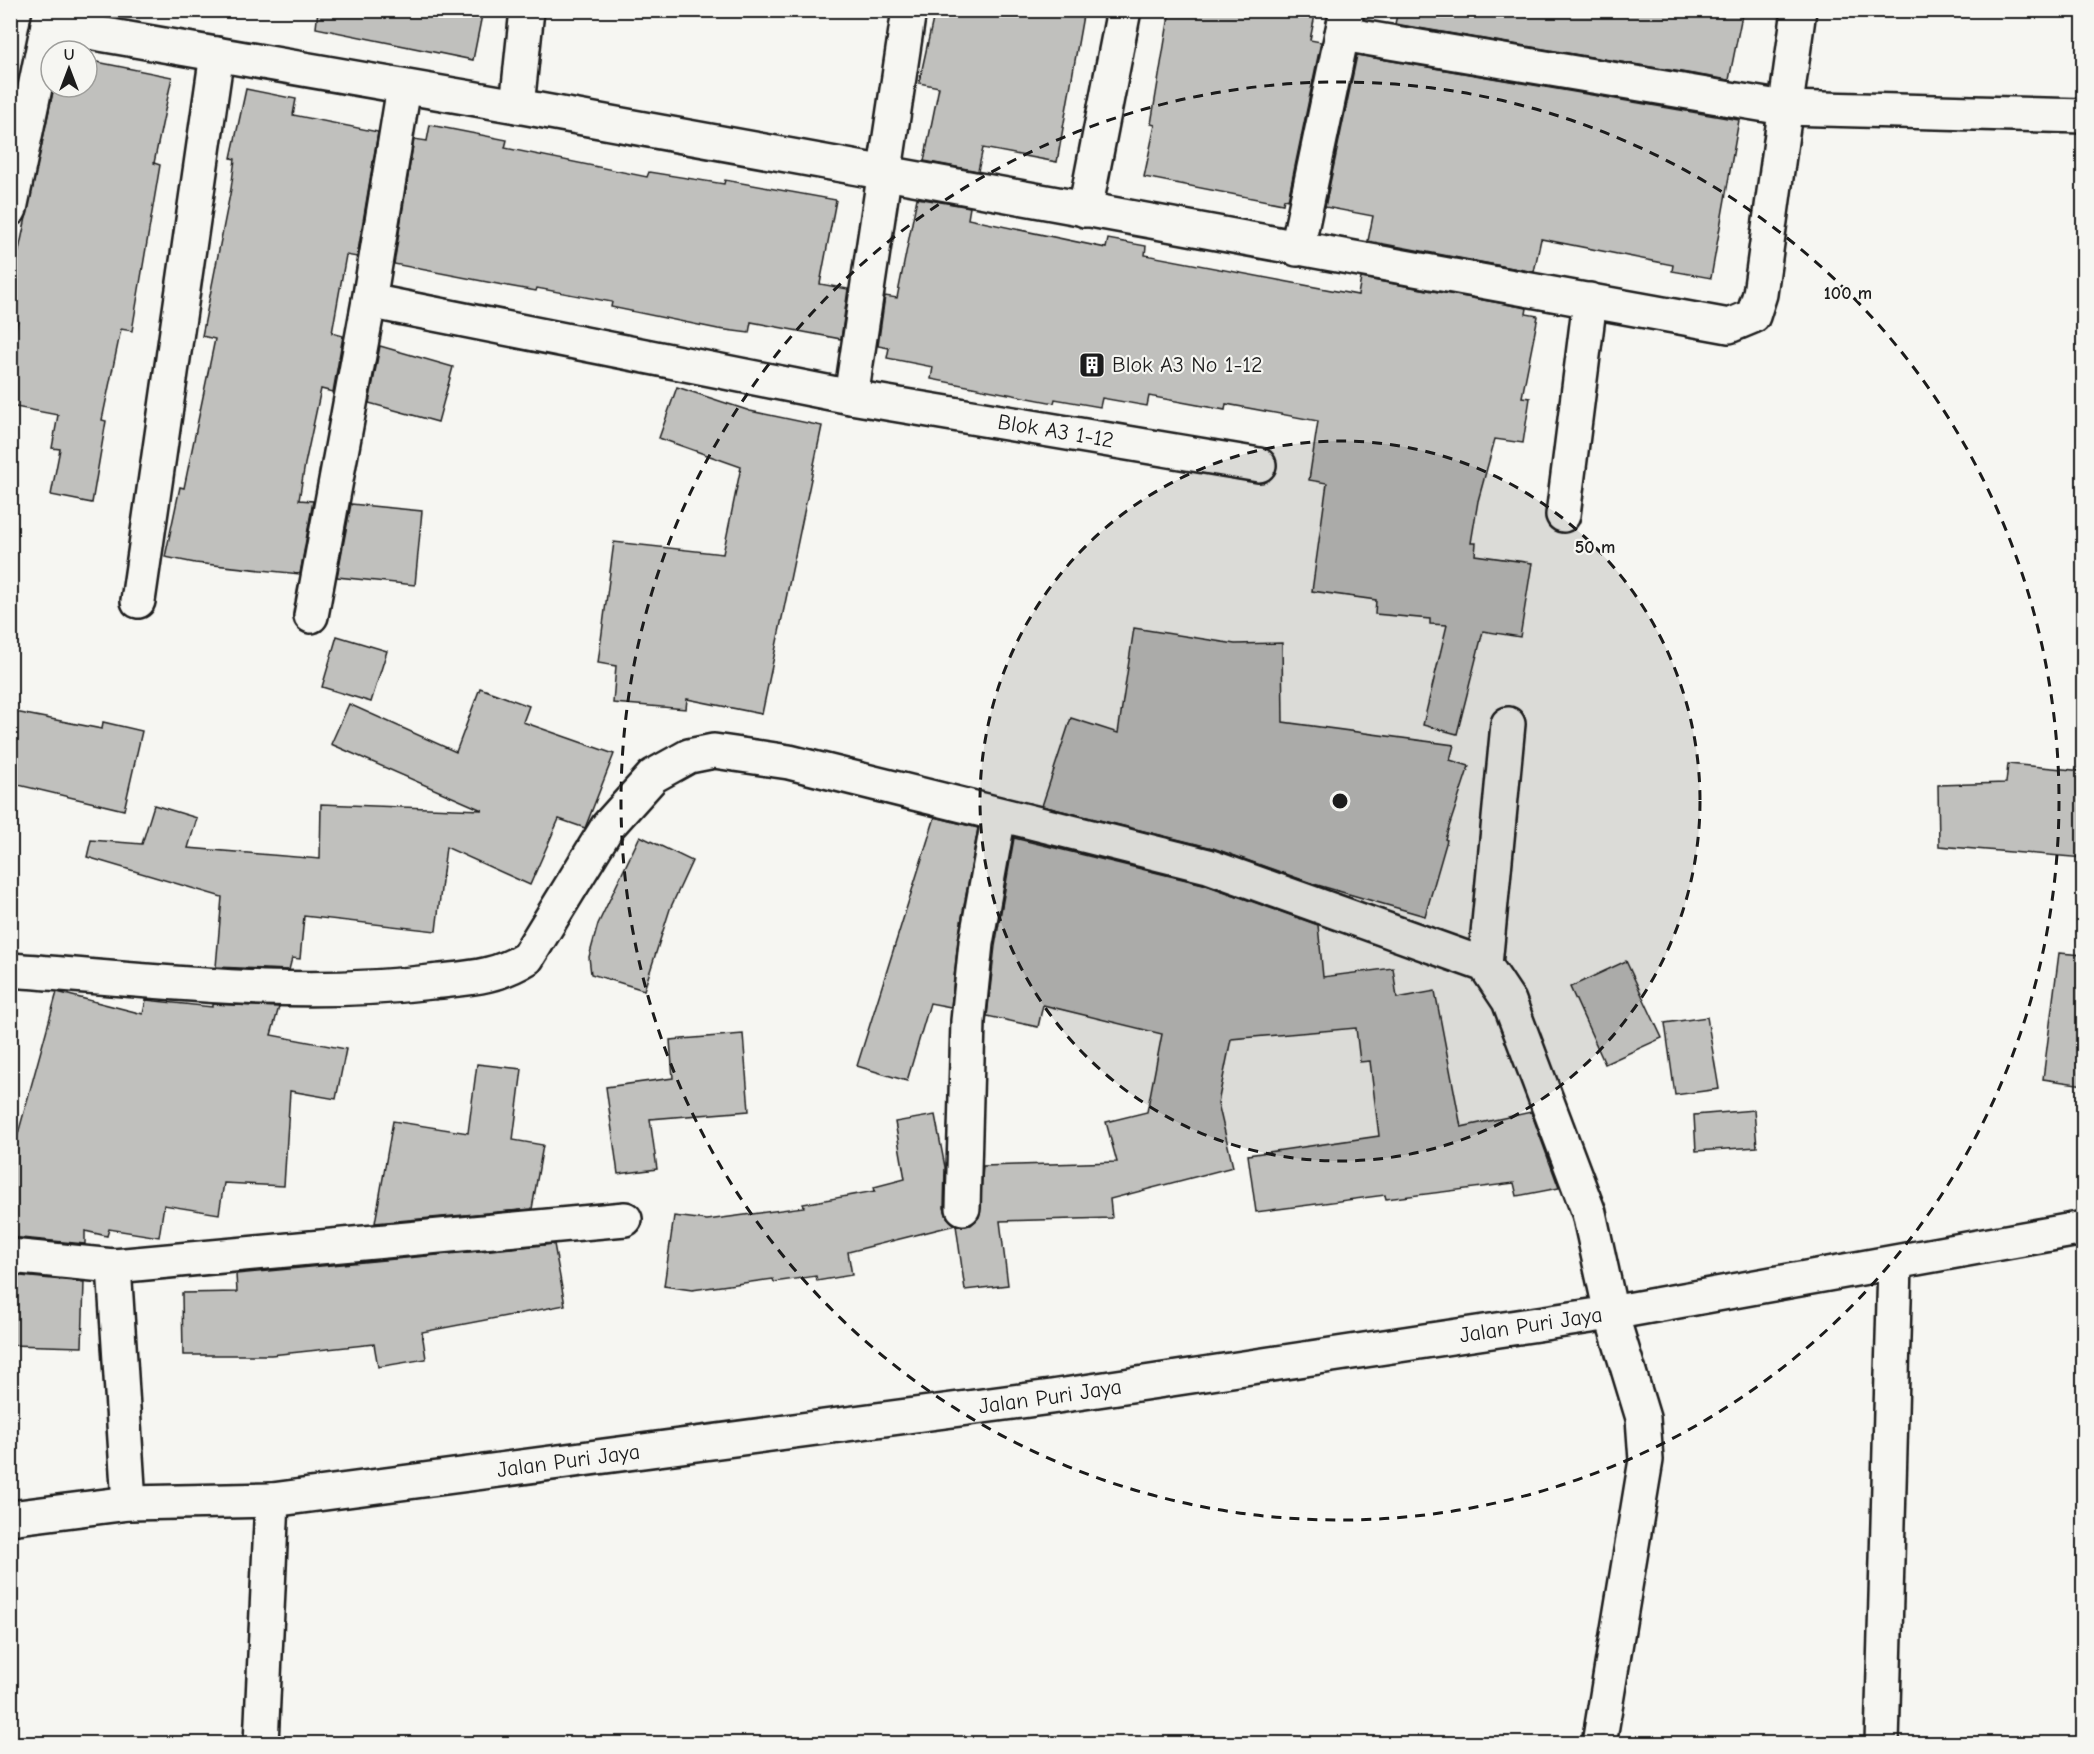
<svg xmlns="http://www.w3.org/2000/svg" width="2094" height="1754" font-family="'Comic Neue',sans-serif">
  <rect width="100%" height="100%" fill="#f6f6f2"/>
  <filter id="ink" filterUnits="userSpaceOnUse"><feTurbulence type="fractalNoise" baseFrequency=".0167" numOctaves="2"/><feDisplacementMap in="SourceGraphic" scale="12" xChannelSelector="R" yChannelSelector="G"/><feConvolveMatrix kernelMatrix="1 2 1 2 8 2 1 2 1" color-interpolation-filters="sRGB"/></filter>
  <g filter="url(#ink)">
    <g fill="#c0c0bd" stroke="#1c1c1c" stroke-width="1.5">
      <path d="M318 10H483L473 60 316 28Z"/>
      <path d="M935 10H1084L1057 162 983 148 978 171 924 161 939 87 919 83Z"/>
      <path d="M1170 10H1316L1310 40 1321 42 1288 200 1284 199 1283 204 1144 177 1155 125 1151 124Z"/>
      <path d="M1398 10H1743L1729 80 1395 24Z"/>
      <path d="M1357 55 1739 120 1711 278 1672 271 1673 265 1541 239 1534 272 1368 241 1373 216 1325 207Z"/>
      <path d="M87 60 172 77 154 163 160 165 132 331 121 329 102 420 106 421 92 503 51 495 60 449 52 448 58 415 10 406V355L18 320 10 318 18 278H13L54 87H87Z"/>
      <path d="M246 89 296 99 293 115 378 132 357 257 346 255 332 333 343 336 333 392 321 389 305 464 299 500 313 501 300 574 195 563 165 557 180 487 184 488 215 339 202 336 231 189 235 159 231 158Z"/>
      <path d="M430 125 507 140 505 148 647 177 649 172 724 184 725 180 836 200 820 284 848 289 841 339 751 322 749 333 718 329 611 307 612 302 537 288 536 291 508 286 394 264 414 139 427 141Z"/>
      <path d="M917 198 970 207 968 219 1106 248 1108 239 1146 246 1145 255 1358 295 1361 278 1527 308 1526 314 1538 316 1522 397 1530 398 1523 443 1495 439 1478 501 1471 543H1476L1475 555 1532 563 1520 637 1483 631 1457 734 1423 725 1447 625 1430 624V619L1375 614 1376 600 1312 591 1327 483 1309 480 1318 421 1226 404 1225 410 1149 396 1147 406 1102 398 1100 407 1055 399 1054 403 931 379 933 367 887 358 889 348 878 346 885 296 897 298Z"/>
      <path d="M380 346 453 367 438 422 369 403Z"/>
      <path d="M677 387 750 411 822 426 762 714 687 699 686 709 613 703 616 666 598 663 614 542 723 554 741 467 659 438Z"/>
      <path d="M351 504 422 511 415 585 337 577Z"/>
      <path d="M1134 628 1235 644 1282 643 1283 722 1454 745 1450 760 1469 766 1445 839 1447 840 1425 916 1314 884 1213 848 1042 806 1071 718 1118 733Z"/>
      <path d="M337 636 387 651 371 702 322 687Z"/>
      <path d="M480 688 529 706 523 722 614 754 585 828 559 819 530 885 446 847 436 931 304 916 300 959 292 958 289 970 216 967 222 897 87 857 91 840 142 844 154 805 197 818 188 848 320 859 321 804 482 810 331 744 349 704 456 752Z"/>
      <path d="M10 711 102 729 103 722 142 731 124 810 10 783Z"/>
      <path d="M2008 764 2084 771V858L1939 846 1938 785 2006 783Z"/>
      <path d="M935 817 978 828 958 940 951 1007 930 1003 907 1081 857 1066Z"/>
      <path d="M640 836 692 861 670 909 644 990 591 974 589 957 598 924Z"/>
      <path d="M1014 838 1203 884 1318 925 1323 977 1393 968 1397 998 1435 991 1461 1127 1531 1112 1559 1188 1517 1196 1514 1183 1386 1199 1385 1195 1256 1212 1248 1155 1379 1136 1370 1061 1360 1062 1356 1028 1231 1039 1218 1103 1233 1167 1110 1199 1112 1218 1000 1221 1008 1285 965 1290 956 1225H971L979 1217 983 1166 1117 1162 1106 1122 1147 1112 1162 1034 1043 1005 1038 1027 987 1016 995 946Z"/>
      <path d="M2059 953 2084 955V1085L2043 1079Z"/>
      <path d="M1626 961 1662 1038 1605 1064 1570 987Z"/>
      <path d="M57 992 143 1014 146 1000 212 1007V1004L279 1007 271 1035 346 1049 336 1099 290 1091 284 1186 224 1183 219 1214 164 1205 159 1237 109 1229 107 1236 85 1231V1244L10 1237V1163Z"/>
      <path d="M1707 1017 1719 1089 1675 1095 1665 1023Z"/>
      <path d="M743 1034 749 1111 650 1119 657 1169 618 1174 606 1087 673 1078 670 1040Z"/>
      <path d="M477 1064 522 1069 513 1140 543 1145 532 1209 375 1223 393 1121 468 1133Z"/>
      <path d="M1754 1110 1757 1147 1696 1151 1694 1115Z"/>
      <path d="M935 1115 945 1167 944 1208 947 1217 955 1225 848 1252 852 1275 817 1281 816 1276 774 1282 773 1279 692 1290 664 1286 674 1216 707 1220 804 1207 803 1204 875 1191 874 1187 905 1179 895 1122Z"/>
      <path d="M554 1244 565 1305 422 1332 426 1359 378 1367 374 1344 271 1355H183L182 1293 237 1292 236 1274Z"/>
      <path d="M10 1275 84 1282 82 1347 10 1345Z"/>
    </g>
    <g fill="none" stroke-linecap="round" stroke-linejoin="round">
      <defs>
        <g id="minor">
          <path d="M48 25 517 106 1729 326 1753 316 1760 294 1799 10"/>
          <path d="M1342 34 1784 108 2084 116"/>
          <path d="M517 106 527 10"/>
          <path d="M10 209 51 10"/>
          <path d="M1085 210 1124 10"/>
          <path d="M1297 249 1347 10"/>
          <path id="s1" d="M369 301 851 397 1259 465"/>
          <path d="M851 397 909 10"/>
          <path d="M1563 515 1590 300"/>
          <path d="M138 601 217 54"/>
          <path d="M311 616 369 301 404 87"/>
          <path d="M1485 965 1508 724"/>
          <path d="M10 970C150 980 292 999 431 982 467 978 495 978 527 958L608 826 653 776 689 756 714 751 789 762 1208 866 1485 965 1509 1001 1589 1213 1611 1313 1643 1418 1646 1460 1599 1744"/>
          <path d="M963 1208 968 1021 976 943 999 815"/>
          <path d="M10 1256 114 1266 625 1219"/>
          <path d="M114 1266 129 1503"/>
          <path id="s2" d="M10 1518 129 1503 272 1500 1051 1397 1611 1313 2084 1228"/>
          <path d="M261 1744 272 1500"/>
          <path d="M1882 1744 1895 1264"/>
        </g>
      </defs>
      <use href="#minor" stroke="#1c1c1c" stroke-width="38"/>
      <use href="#minor" stroke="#f6f6f2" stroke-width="33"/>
    </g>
  </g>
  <circle cx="1340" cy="801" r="360" fill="#1c1c1c" fill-opacity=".12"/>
  <g fill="none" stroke="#1c1c1c" stroke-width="3" stroke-dasharray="10 8">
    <circle cx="1340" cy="801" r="360"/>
    <circle cx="1340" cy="801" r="719"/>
  </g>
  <defs>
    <symbol id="building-square" viewBox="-11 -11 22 22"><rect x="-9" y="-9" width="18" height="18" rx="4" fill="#1c1c1c" stroke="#f6f6f2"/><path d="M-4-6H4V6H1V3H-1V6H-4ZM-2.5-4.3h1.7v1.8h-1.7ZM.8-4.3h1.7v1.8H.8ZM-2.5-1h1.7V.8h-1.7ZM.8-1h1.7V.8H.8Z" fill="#fff"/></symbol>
  </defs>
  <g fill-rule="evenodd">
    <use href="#building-square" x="1077" y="350" width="30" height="30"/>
  </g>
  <g text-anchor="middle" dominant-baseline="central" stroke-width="4.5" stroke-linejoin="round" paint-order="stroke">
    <g font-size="22" fill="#1c1c1c" stroke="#f6f6f2" text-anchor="start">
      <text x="1112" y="365">Blok A3 No 1-12</text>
    </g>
    <g font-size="22" fill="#1c1c1c" stroke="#f6f6f2">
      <text stroke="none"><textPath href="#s1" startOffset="699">Blok A3 1-12</textPath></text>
      <text stroke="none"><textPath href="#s2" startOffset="1534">Jalan Puri Jaya</textPath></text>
      <text stroke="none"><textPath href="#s2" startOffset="1048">Jalan Puri Jaya</textPath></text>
      <text stroke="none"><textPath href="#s2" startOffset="562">Jalan Puri Jaya</textPath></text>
    </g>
  </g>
  <circle cx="1340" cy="801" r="9" fill="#1c1c1c" stroke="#f6f6f2" stroke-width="3"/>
  <g font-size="18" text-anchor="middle" font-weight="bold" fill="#1c1c1c" stroke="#f6f6f2" stroke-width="4.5" stroke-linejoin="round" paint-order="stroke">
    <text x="1848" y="299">100 m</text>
    <text x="1595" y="553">50 m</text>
  </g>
  <rect width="2094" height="1754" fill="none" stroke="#f6f6f2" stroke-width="36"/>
  <rect x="18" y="18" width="2058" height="1718" fill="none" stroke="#1c1c1c" stroke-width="2" filter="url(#ink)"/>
  <g transform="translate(69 69)"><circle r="28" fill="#f6f6f2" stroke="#9f9f9c" stroke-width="1.5"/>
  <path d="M0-4.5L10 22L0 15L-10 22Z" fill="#1c1c1c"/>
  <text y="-9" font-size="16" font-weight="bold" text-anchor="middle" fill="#1c1c1c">U</text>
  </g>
</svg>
